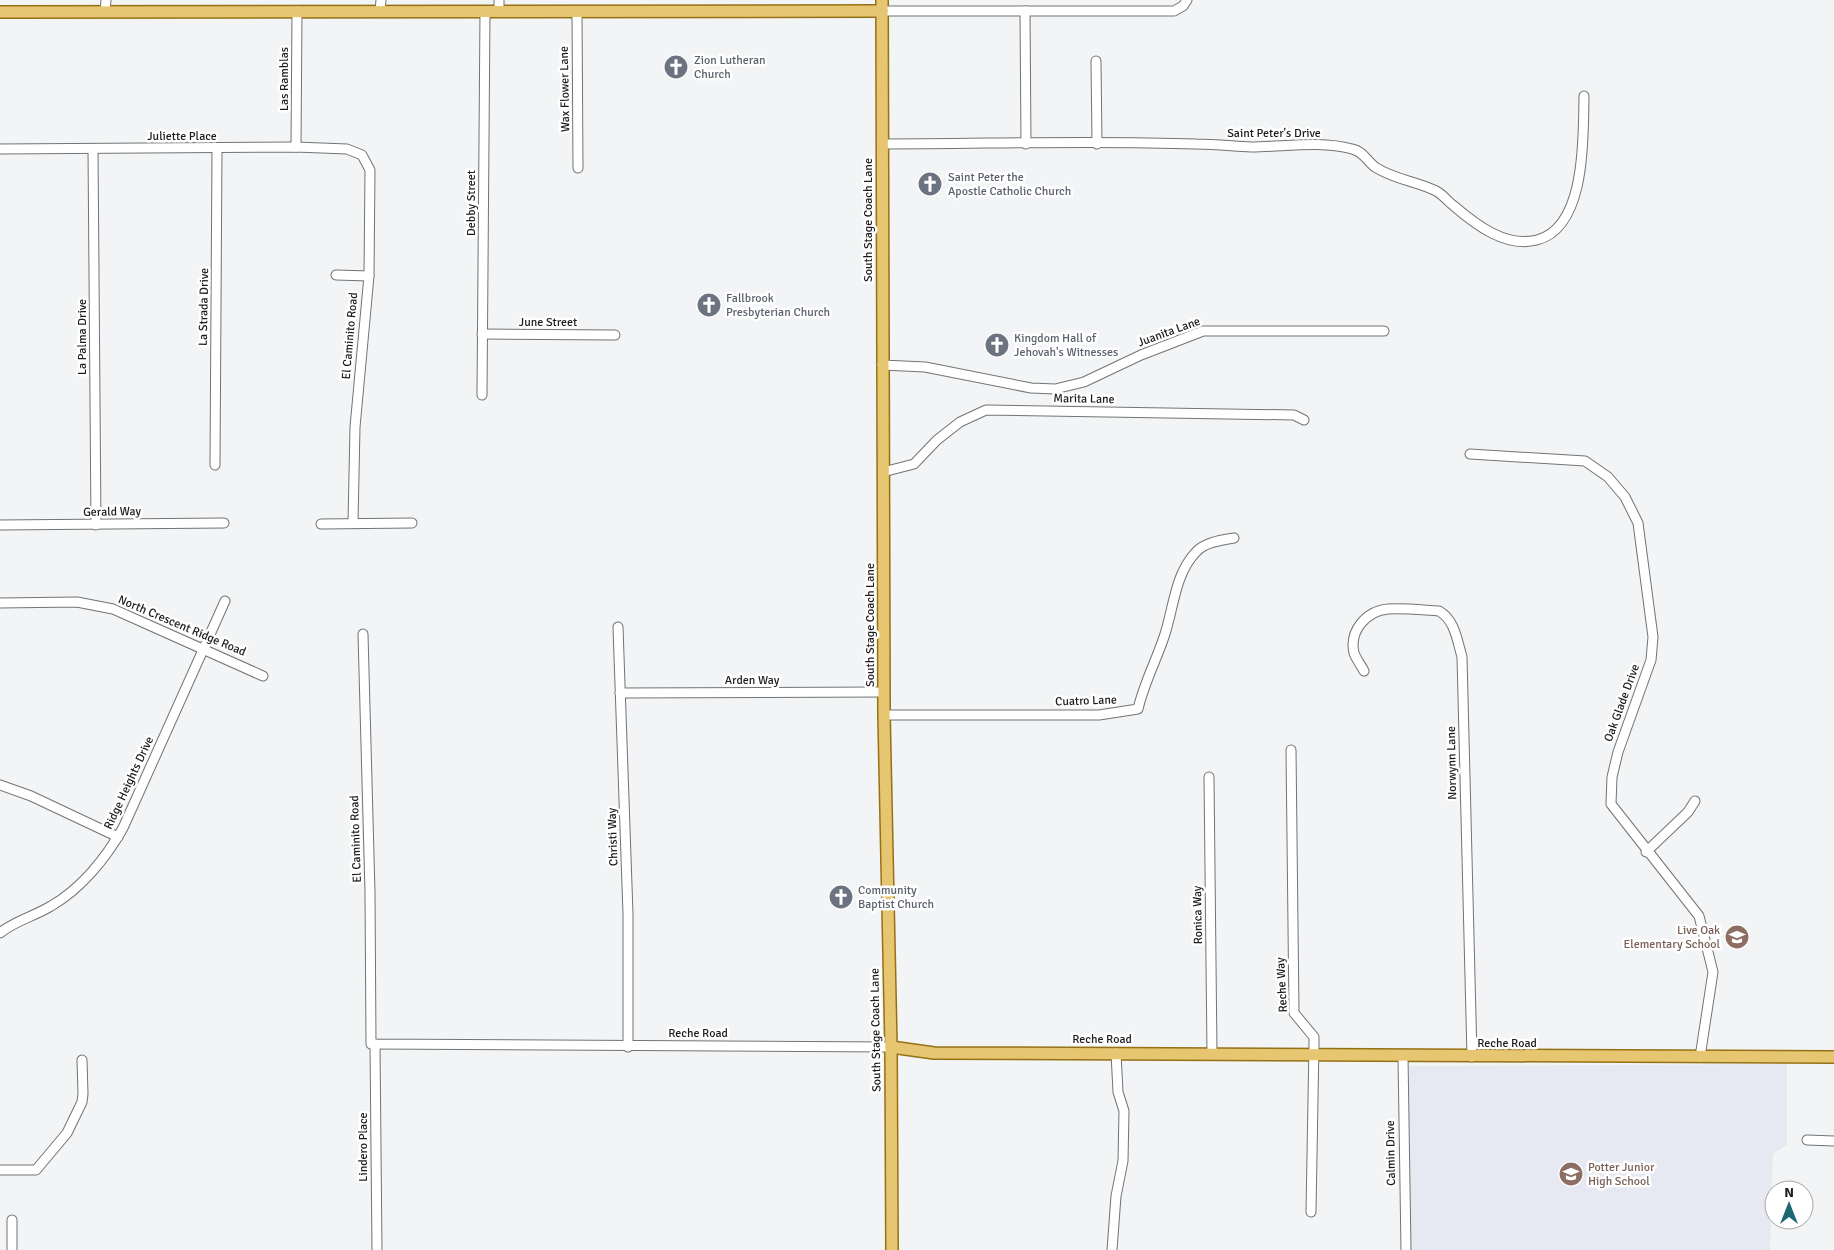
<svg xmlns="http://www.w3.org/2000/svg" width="1834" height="1250" font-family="Signika,sans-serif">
  <rect width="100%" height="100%" fill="#f3f4f5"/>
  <path fill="#e6e9f1" d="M1787 1064V1145L1773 1154 1770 1250H1411L1408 1156 1409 1066Z"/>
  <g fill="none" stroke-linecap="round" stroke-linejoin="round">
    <defs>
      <g id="minor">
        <path d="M499 0V11"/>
        <path d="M105 11 106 0"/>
        <path d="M380 11 381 0"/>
        <path d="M577 11 578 168"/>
        <path d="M882 11H1174L1183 6 1187 0"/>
        <path d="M1025 11 1026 144"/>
        <path d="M1096 61 1097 144"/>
        <path d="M882 144C986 144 1091 140 1196 144 1214 144 1232 146 1251 147 1284 147 1319 140 1352 149 1363 151 1367 161 1375 167 1393 179 1415 181 1434 190 1442 193 1447 201 1454 206 1476 225 1506 248 1537 240 1587 227 1583 135 1584 96"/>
        <path d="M296 147 297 11"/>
        <path d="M0 149 296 147 347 149 362 155 370 170 369 276 355 427 353 522"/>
        <path d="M93 149 96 525"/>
        <path d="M336 275 369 276"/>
        <path d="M482 334 615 335"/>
        <path d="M882 365 925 367 1031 388 1055 389 1084 382 1141 355 1203 331H1384"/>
        <path d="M482 395 485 11"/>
        <path d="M1470 454 1585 461 1608 477 1625 497 1638 523 1653 637 1651 660 1618 752 1612 777 1611 804 1699 916 1713 972 1700 1057"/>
        <path d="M215 465 217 149"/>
        <path d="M883 472 914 464 937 440 960 422 986 410 1294 415 1304 420"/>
        <path d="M321 524 412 523"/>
        <path d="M0 525 224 523"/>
        <path d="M0 603 77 602 113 609 263 676"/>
        <path d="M618 627 628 914V1047"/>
        <path d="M363 634 370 892 371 1044 891 1047"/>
        <path d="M1364 671C1361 665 1356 659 1354 653 1349 631 1366 611 1388 609 1405 608 1422 610 1439 611 1455 620 1457 640 1462 657L1472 1057"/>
        <path d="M620 693 884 692"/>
        <path d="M884 715H1099L1138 709C1144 683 1157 659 1165 634 1174 606 1175 574 1196 552 1205 542 1222 540 1234 538"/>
        <path d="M1291 750 1294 1013 1314 1037V1043L1311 1212"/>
        <path d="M1209 777 1212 1053"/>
        <path d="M0 785 31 796 118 837"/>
        <path d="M1646 852 1688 812 1695 801"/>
        <path d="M0 933C14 921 35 916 51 906 81 889 106 858 123 828L225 601"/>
        <path d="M375 1044 377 1250"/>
        <path d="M1403 1056 1406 1250"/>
        <path d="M1807 1140 1834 1141"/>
        <path d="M0 1170H36L67 1133 82 1102 83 1094 82 1060"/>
        <path d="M12 1250V1220"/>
        <path d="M1112 1250 1116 1196 1123 1161 1124 1111 1118 1092 1116 1053"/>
      </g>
      <g id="major">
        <path d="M882 0 884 715 891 1047 892 1250"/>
        <path d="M0 12 882 11"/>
        <path d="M891 1047 934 1053 1834 1057"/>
      </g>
    </defs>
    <use href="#minor" stroke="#727374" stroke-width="11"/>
    <use href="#major" stroke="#957116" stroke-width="14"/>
    <use href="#minor" stroke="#fff" stroke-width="9"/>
    <use href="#major" stroke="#e7c671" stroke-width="11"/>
  </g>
  <defs>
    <symbol id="church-disc" viewBox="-11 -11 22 22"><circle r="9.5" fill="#6b7280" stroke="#fff"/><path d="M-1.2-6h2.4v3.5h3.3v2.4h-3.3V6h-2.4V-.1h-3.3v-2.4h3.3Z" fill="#fff"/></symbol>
    <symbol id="school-disc" viewBox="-11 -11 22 22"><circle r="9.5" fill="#8d6e63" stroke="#fff"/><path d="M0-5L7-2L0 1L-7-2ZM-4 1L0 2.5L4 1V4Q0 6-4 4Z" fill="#fff"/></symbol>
  </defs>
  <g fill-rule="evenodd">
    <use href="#church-disc" x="662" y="53" width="28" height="28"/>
    <use href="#church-disc" x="916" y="170" width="28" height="28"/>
    <use href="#church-disc" x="695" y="291" width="28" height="28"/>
    <use href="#church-disc" x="983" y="331" width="28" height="28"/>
    <use href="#church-disc" x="827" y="883" width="28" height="28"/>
    <use href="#school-disc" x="1723" y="923" width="28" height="28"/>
    <use href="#school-disc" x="1557" y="1160" width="28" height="28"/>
  </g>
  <g text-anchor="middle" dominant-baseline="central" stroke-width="5" stroke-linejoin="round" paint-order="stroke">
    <g font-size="12" fill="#5b616d" stroke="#fff" text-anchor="start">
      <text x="694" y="60">Zion Lutheran<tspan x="694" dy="14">Church</tspan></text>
      <text x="948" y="177">Saint Peter the<tspan x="948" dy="14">Apostle Catholic Church</tspan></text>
      <text x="726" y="298">Fallbrook<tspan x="726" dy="14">Presbyterian Church</tspan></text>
      <text x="1014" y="338">Kingdom Hall of<tspan x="1014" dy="14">Jehovah's Witnesses</tspan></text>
      <text x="858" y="890">Community<tspan x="858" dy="14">Baptist Church</tspan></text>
    </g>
    <g font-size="12" fill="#1b1b1c" stroke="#fff">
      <text transform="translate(284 79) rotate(-90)">Las Ramblas</text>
      <text transform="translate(565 89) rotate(-91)">Wax Flower Lane</text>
      <text x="1274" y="133">Saint Peter's Drive</text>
      <text x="182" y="136">Juliette Place</text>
      <text transform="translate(471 203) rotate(-90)">Debby Street</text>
      <text transform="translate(868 220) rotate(-90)">South Stage Coach Lane</text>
      <text transform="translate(204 307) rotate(-89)">La Strada Drive</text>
      <text x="548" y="322">June Street</text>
      <text transform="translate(1169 332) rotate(-20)">Juanita Lane</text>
      <text transform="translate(350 336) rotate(-85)">El Caminito Road</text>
      <text transform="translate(82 337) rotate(-90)">La Palma Drive</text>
      <text transform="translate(1084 399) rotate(1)">Marita Lane</text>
      <text transform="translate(112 512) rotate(-1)">Gerald Way</text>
      <text transform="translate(870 625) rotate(-90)">South Stage Coach Lane</text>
      <text transform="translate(182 626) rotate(23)">North Crescent Ridge Road</text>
      <text x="752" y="680">Arden Way</text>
      <text transform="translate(1086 701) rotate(-2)">Cuatro Lane</text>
      <text transform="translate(1622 703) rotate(-70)">Oak Glade Drive</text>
      <text transform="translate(1452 763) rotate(-91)">Norwynn Lane</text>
      <text transform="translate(129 783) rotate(-65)">Ridge Heights Drive</text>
      <text transform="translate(613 837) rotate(-92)">Christi Way</text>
      <text transform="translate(356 839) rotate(-92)">El Caminito Road</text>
      <text transform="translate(1198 915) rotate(-91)">Ronica Way</text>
      <text transform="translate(1282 985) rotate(-93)">Reche Way</text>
      <text transform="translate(876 1030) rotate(-91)">South Stage Coach Lane</text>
      <text x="698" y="1033">Reche Road</text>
      <text x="1102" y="1039">Reche Road</text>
      <text x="1507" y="1043">Reche Road</text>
      <text transform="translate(363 1147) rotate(-90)">Lindero Place</text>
      <text transform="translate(1391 1153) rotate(-91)">Calmin Drive</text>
    </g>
    <g font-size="12" fill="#785e54" stroke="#fff" text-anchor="end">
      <text x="1720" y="930">Live Oak<tspan x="1720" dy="14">Elementary School</tspan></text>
      <text x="1588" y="1167" text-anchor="start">Potter Junior<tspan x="1588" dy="14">High School</tspan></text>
    </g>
  </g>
  <g transform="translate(1789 1205)"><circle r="24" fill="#ffffff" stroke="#a4a4a4"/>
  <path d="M0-4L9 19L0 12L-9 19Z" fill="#1c6770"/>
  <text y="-8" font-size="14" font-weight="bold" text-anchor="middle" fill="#1b1b1c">N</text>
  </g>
</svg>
